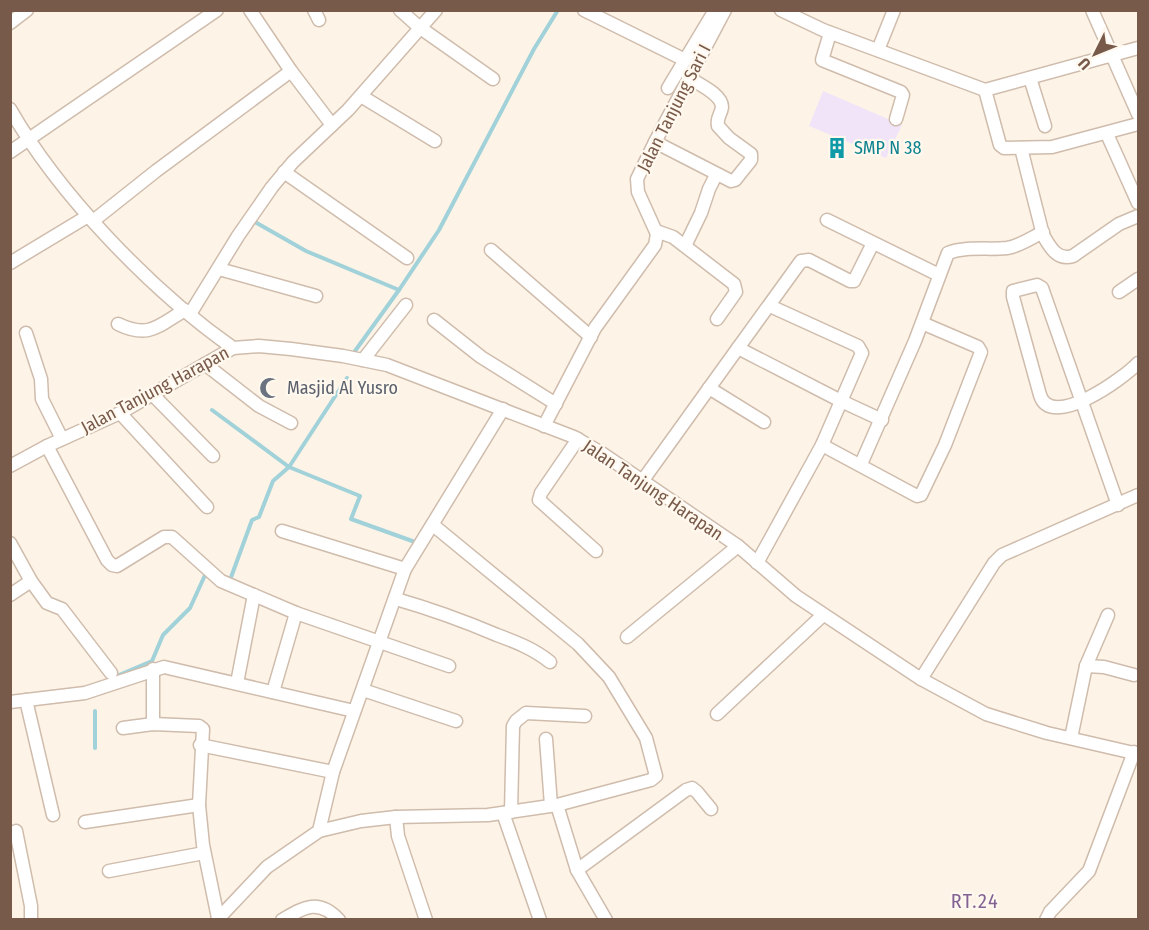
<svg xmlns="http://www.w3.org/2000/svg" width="1149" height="930" font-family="'Fira Sans Condensed',sans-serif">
  <rect width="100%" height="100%" fill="#fdf4e7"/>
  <path fill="#f1e4f9" d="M823 91 902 125 886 158 809 126Z"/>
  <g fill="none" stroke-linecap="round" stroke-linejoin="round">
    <g stroke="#a1d1d9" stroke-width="4">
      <path d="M255 222 306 251 399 290"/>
      <path d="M355 351 399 290 439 230 534 49 558 10"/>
      <path d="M212 410 289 467 360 496 351 519 415 542"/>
      <path d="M227 579 230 580 252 520 259 517 273 481 289 467 347 378"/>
      <path d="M112 678 152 661 163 635 190 608 206 573"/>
      <path d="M95 748V711"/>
    </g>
    <defs>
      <g id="minor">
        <path d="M250 10 291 71 332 125"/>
        <path d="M314 10 319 20"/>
        <path d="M400 10 419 27 493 79"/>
        <path d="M584 10 685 60"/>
        <path d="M781 10 823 30 985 90 1138 48"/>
        <path d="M1092 10 1138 114"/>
        <path d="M10 23 27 10"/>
        <path d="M830 33 822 60 901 92 903 95 896 119"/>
        <path d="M878 50 894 10"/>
        <path d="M1030 78 1045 126"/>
        <path d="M668 88 715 10"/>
        <path d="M985 90 1000 145 1004 148 1052 147 1138 124"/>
        <path d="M361 96 435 141"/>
        <path d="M10 109C59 195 152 291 233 348"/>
        <path d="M1107 134 1138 203"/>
        <path d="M655 142 731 181 735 180 751 160V154L729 138 718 126C716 118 721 115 722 107 722 94 698 84 688 77"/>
        <path d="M1021 148 1043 235C1050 247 1057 261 1073 256L1119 224 1138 216"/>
        <path d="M10 152 217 10"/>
        <path d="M284 172 407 258"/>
        <path d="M827 220 939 275"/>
        <path d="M93 221 156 171 291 71"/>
        <path d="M656 231 673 237 734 284 736 292 717 319"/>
        <path d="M685 246 701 213 709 189 716 175"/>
        <path d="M491 250 591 337"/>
        <path d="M10 263 88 216"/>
        <path d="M219 269 316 296"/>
        <path d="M1119 292 1138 279"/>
        <path d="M190 314 238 236 272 187 293 162 348 110 436 10"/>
        <path d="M434 320 481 357 556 404"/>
        <path d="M118 324C149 339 158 326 185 310"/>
        <path d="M26 333 41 379 42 399 62 439"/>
        <path d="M738 348 801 261 809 260 850 281H854L873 243"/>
        <path d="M363 360 406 305"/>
        <path d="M205 364 259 406 291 423"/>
        <path d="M709 388 764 422"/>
        <path d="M153 395 213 456"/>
        <path d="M120 413 207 507"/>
        <path d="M544 426 595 328 655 245 657 234 638 192 637 179 655 142 725 10"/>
        <path d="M578 439 541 493 539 500 596 551"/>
        <path d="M822 445 917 496 921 495 945 445 981 352 978 347 922 323"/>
        <path d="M47 446 107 560 112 565 117 566 164 537H172L221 581 296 613 449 666"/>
        <path d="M861 464 915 341 948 253C967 246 988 250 1007 248 1020 246 1031 238 1043 232"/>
        <path d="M10 466 47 446 120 413 233 348 259 346 291 349 343 356 387 365 574 437 603 454 738 546 796 596 921 679 986 714 1047 733 1138 754"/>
        <path d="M643 480 738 348 841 401 882 420"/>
        <path d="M1118 505 1042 288 1037 285 1013 291V297L1040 395C1051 431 1124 378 1138 363"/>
        <path d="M282 531 405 569"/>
        <path d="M10 543 31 581 47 603 62 609 111 673"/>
        <path d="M757 563 822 445 862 353 858 346 770 306"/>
        <path d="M10 595 31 581"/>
        <path d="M396 599C431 609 464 621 497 635 516 642 534 649 550 662"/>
        <path d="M627 637 738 546"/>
        <path d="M1086 666 1104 667 1134 675"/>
        <path d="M921 679 994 563 1002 555 1138 495"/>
        <path d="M237 683 254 595"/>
        <path d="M363 690 456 721"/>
        <path d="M273 692 296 613"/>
        <path d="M26 700 53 815"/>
        <path d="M10 702 85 693 164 667 354 711"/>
        <path d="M717 714 823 615"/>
        <path d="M153 724V669"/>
        <path d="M123 728 153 724 199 726 203 729 199 805 203 845 218 918"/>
        <path d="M1071 738 1086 666 1108 615"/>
        <path d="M546 739 551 805"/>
        <path d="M200 745 333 772"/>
        <path d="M557 805 577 870 606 920"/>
        <path d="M511 812 513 726 516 721 526 713 585 716"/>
        <path d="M503 813 540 920"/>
        <path d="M396 817 398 836 426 920"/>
        <path d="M85 822 199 805"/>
        <path d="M16 831 31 906V920"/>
        <path d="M319 831 361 821 396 817 488 815 557 805 651 780 656 776 646 738 609 677 578 644 433 525"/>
        <path d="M577 870 686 790 692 788 697 792 711 809"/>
        <path d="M109 871 204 853"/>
        <path d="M217 920 267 867 319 831 333 772 405 569 503 409"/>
        <path d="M282 920C304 907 319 898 339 920"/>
        <path d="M1046 920 1050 912 1089 871 1134 752"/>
      </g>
    </defs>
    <use href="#minor" stroke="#cfbcac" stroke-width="15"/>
    <use href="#minor" stroke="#fff" stroke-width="12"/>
  </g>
  <defs>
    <symbol id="building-bare" viewBox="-9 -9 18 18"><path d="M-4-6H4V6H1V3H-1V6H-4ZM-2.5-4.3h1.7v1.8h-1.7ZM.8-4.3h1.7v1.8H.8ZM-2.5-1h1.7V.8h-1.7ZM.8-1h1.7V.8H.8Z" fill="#0f9aa8" stroke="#fff8ee" stroke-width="2.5" paint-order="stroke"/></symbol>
    <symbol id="mosque-bare" viewBox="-9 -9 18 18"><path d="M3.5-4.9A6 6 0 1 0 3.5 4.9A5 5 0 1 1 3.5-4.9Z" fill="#6b7280" stroke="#fff8ee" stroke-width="2.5" paint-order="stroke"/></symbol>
  </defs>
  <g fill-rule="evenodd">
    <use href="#building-bare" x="822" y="133" width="30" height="30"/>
    <use href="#mosque-bare" x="255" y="373" width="30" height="30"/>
  </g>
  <g text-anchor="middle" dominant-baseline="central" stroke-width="4.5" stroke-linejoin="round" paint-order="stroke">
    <g font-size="18" fill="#785a4a" stroke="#fff8ee">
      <text transform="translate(674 108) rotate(-63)">Jalan Tanjung Sari I</text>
      <text transform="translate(155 390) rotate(-28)">Jalan Tanjung Harapan</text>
      <text transform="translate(653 490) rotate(34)">Jalan Tanjung Harapan</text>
    </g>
    <g font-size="18" fill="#0d838f" stroke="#fff8ee" text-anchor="start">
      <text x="854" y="148">SMP N 38</text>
    </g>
    <g font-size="18" fill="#5b616d" stroke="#fff8ee" text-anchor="start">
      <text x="287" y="388">Masjid Al Yusro</text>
    </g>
    <g font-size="20" letter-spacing="1.5" fill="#836294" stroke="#fff8ee">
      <text x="975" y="901">RT.24</text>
    </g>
  </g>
  <rect width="1149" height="930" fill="none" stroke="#785a4a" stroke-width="24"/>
  <g transform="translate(1095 54) rotate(227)" stroke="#fff8ee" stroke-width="4.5" paint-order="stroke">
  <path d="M0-4.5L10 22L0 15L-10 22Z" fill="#785a4a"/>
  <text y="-9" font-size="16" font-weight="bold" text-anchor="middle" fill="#785a4a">U</text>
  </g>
</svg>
